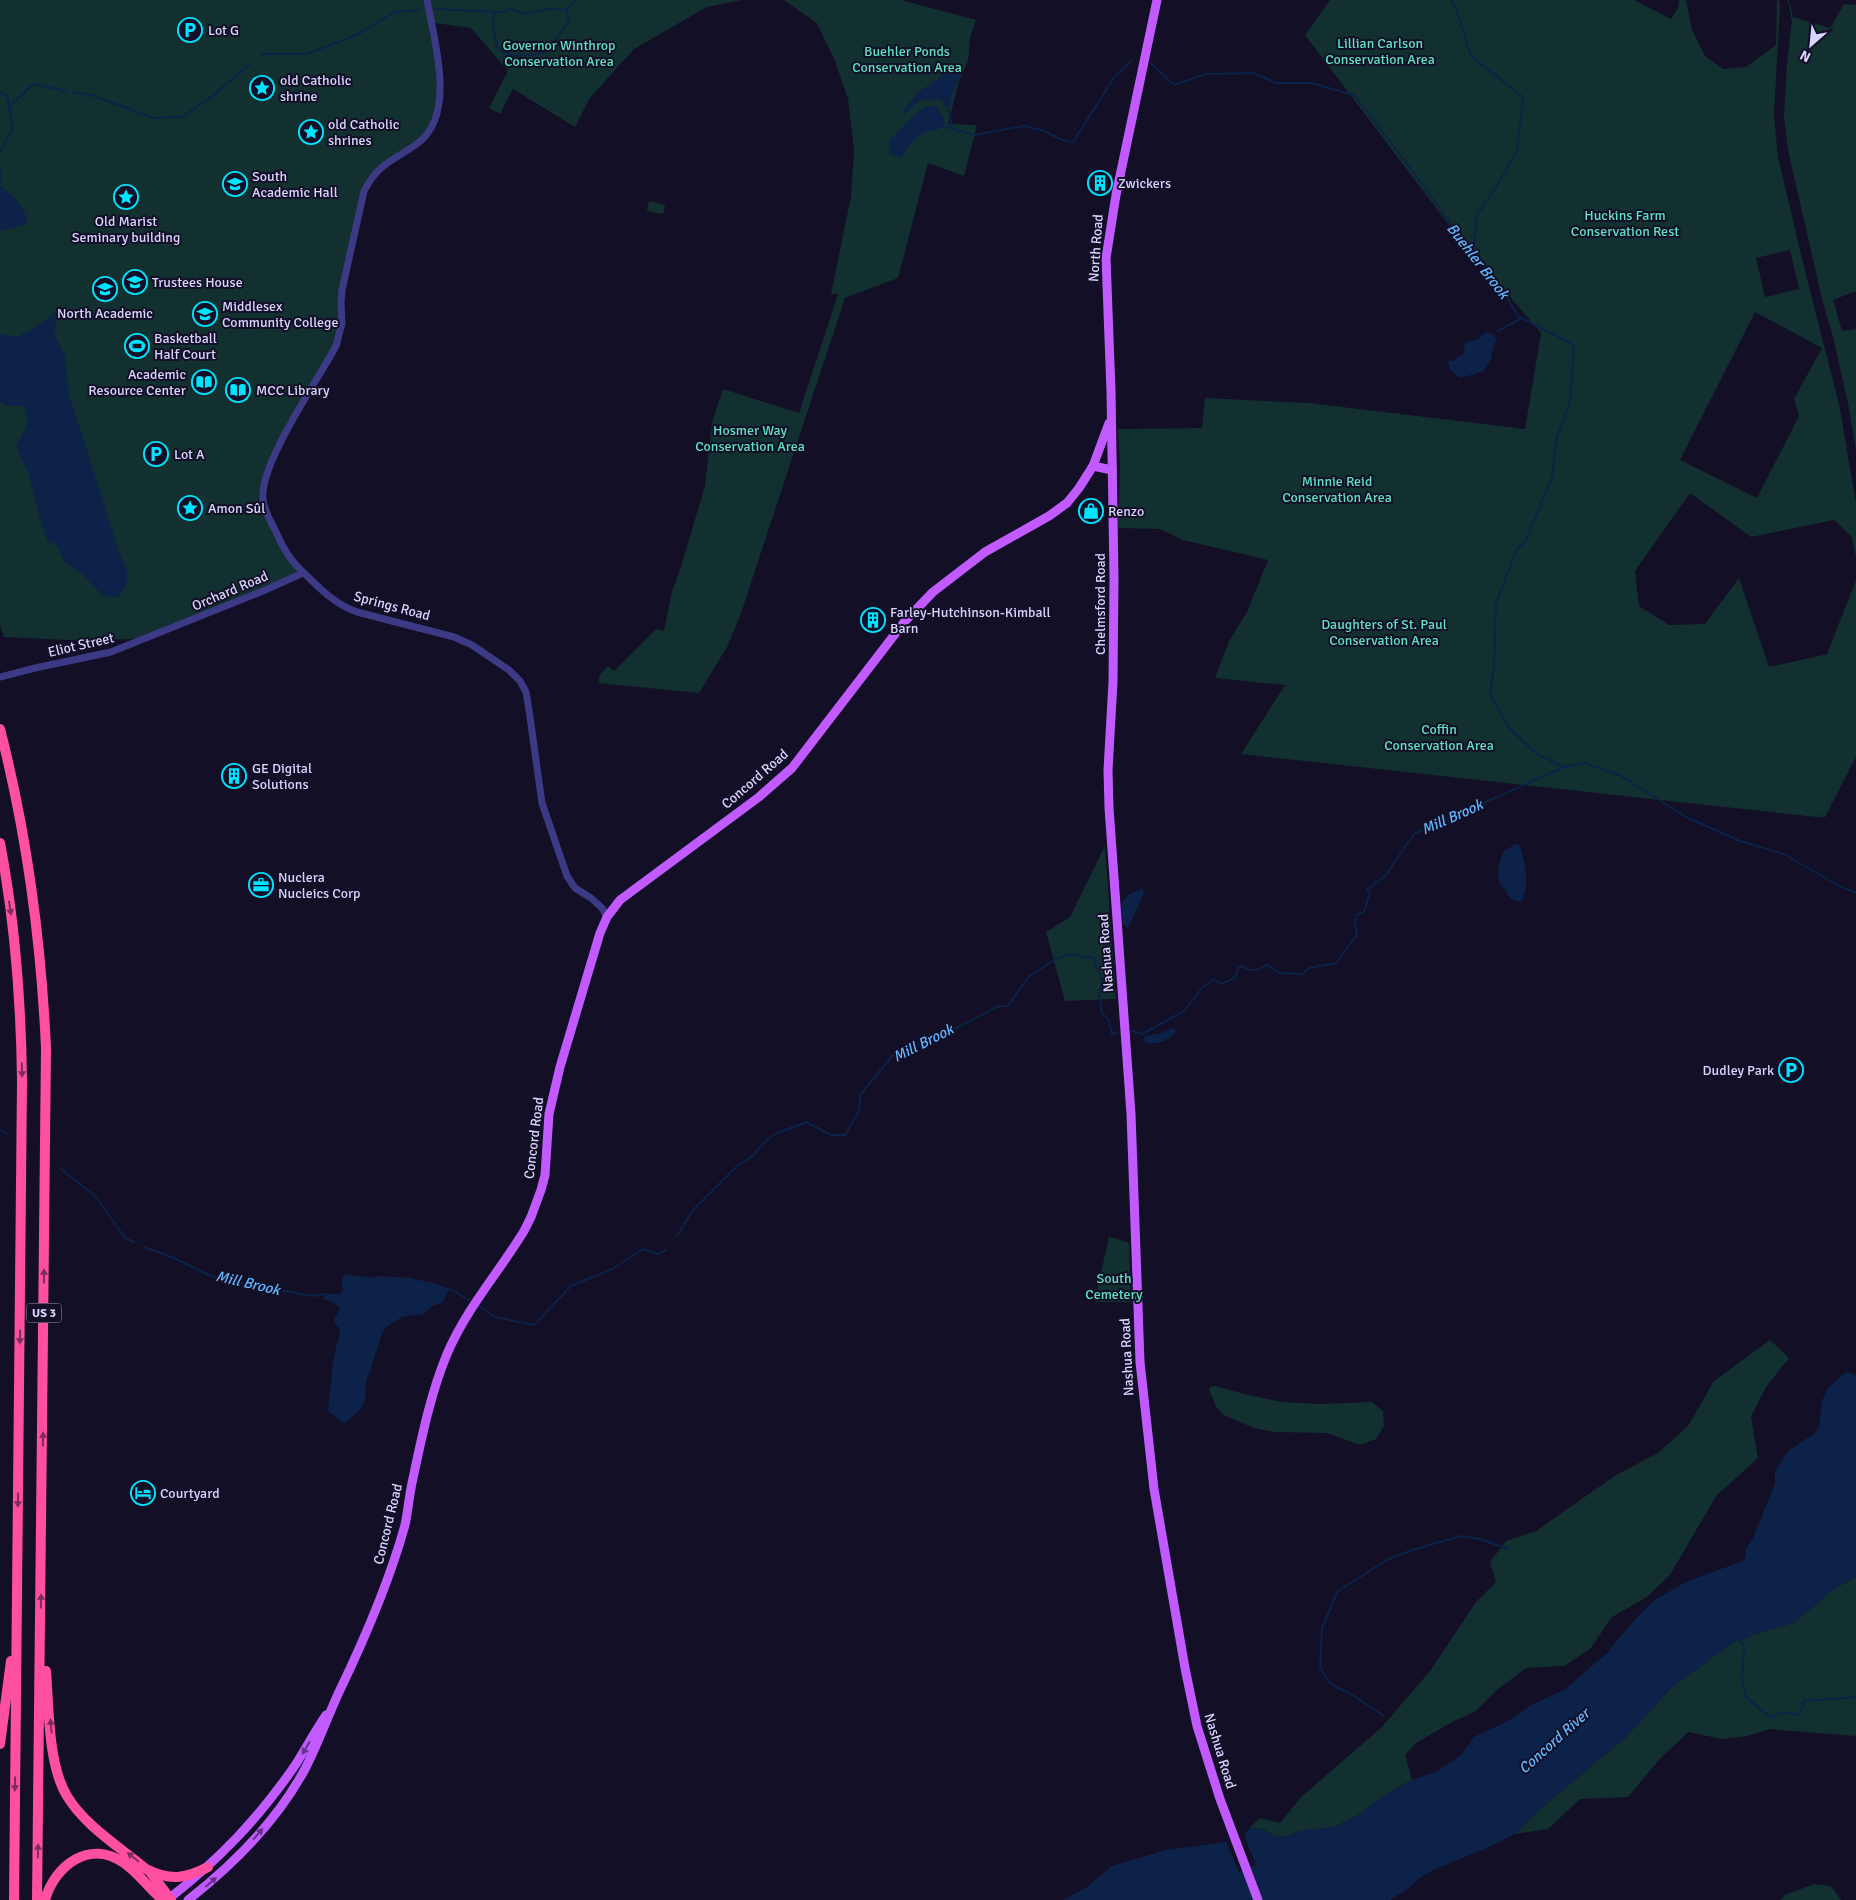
<svg xmlns="http://www.w3.org/2000/svg" width="1856" height="1900" font-family="Signika,sans-serif">
  <rect width="100%" height="100%" fill="#130f26"/>
  <g fill="#12302f" fill-rule="evenodd">
    <path d="M0 0H427L435 42 439 98 425 137 371 177 346 271 340 334 268 470 263 498 277 534 303 573 141 639 68 640 4 637 0 626Z"/>
    <path d="M430 0H742L707 7 634 49 589 99 575 127 513 89 500 114 489 108 508 71 471 28 435 23Z"/>
    <path d="M784 0H901L976 20 970 37 968 61 959 81 948 124 977 125 964 176 928 163 898 278 845 298 740 616 727 647 699 693 598 683 600 674 608 666 614 671 656 629 664 631 672 591 679 573 705 486 712 422 723 389 799 413 838 294H831L851 197 854 150 848 99 835 61 817 23Z"/>
    <path d="M1330 0H1634L1671 19 1678 8 1679 0H1686L1692 30 1705 56 1723 69 1746 67 1776 45 1777 0H1779L1780 6 1774 116 1778 157 1805 271 1839 404 1856 503V557L1852 537 1834 520 1751 537 1690 493 1635 571 1639 606 1669 625 1705 624 1739 578 1769 667 1827 654 1856 580V757L1825 817 1813 813 1826 818 1241 754 1285 685 1215 678 1229 641 1247 612 1268 560 1183 540 1160 529 1118 528 1120 468 1118 429 1202 428 1205 398 1309 403 1525 429 1541 333 1452 229 1305 35ZM1790 250 1799 289 1765 297 1756 258ZM1755 312 1822 348 1794 399 1799 416 1757 498 1680 460Z"/>
    <path d="M1788 0H1789L1793 17 1830 28 1844 4 1856 5V291L1833 300 1842 331 1856 329V450L1848 403 1834 341 1822 299 1788 150 1784 117 1787 63 1792 22Z"/>
    <path d="M649 201 665 205 663 214 647 211Z"/>
    <path d="M1105 846 1116 999 1065 1001 1046 932 1070 917Z"/>
    <path d="M1109 1236 1129 1243 1131 1302H1095Z"/>
    <path d="M1770 1340 1789 1358 1766 1387 1751 1417 1758 1458 1716 1496 1670 1575 1647 1597 1612 1617 1590 1649 1564 1666 1526 1668 1498 1689 1476 1711 1452 1722 1416 1743 1405 1755 1412 1780 1387 1794 1358 1815 1334 1827 1300 1831 1288 1836H1275L1262 1829 1249 1828 1260 1818 1280 1823 1301 1797 1381 1728 1430 1671 1476 1602 1496 1582 1490 1562 1506 1541 1536 1531 1616 1475 1658 1453 1688 1426 1714 1381Z"/>
    <path d="M1216 1386 1244 1394 1282 1402 1319 1404 1372 1402 1383 1411 1384 1426 1376 1439 1360 1445 1327 1433 1275 1432 1254 1428 1224 1415 1217 1408 1209 1390 1210 1387Z"/>
    <path d="M1856 1576V1736L1770 1729 1747 1736 1722 1739 1688 1732 1658 1761 1628 1797 1580 1799 1548 1829 1515 1834 1540 1809 1626 1737 1671 1688 1730 1644 1741 1639H1747L1752 1635 1795 1622 1830 1592Z"/>
    <path d="M1814 1884 1831 1886 1841 1900H1781L1785 1895Z"/>
  </g>
  <g fill="#0c2248">
    <path d="M947 71 960 72C959 84 950 91 951 105L948 107 944 106 942 101 937 99 935 101C918 96 917 105 904 114L902 112 918 92 938 79Z"/>
    <path d="M928 106H937L945 121C938 135 932 128 922 134 912 140 907 149 901 158L889 154V141C899 131 916 110 928 106Z"/>
    <path d="M0 186C13 195 26 208 28 224L0 231Z"/>
    <path d="M56 312 55 337 65 355 69 394 120 555C130 575 130 578 119 598L103 596 80 572 65 563 56 544 48 542 41 523 29 475 16 446C24 432 32 422 23 406H7L0 402V334L17 337 32 329Z"/>
    <path d="M1486 332 1493 334 1497 341 1493 347 1491 360 1482 372 1460 378 1449 368 1448 360 1454 361 1459 356H1463L1465 343 1478 339Z"/>
    <path d="M1515 844H1519C1525 861 1530 884 1522 901 1512 902 1510 899 1506 891 1505 889 1502 887 1501 885 1495 877 1500 860 1503 852Z"/>
    <path d="M1142 888 1144 893 1128 928 1123 924C1122 900 1119 898 1142 888Z"/>
    <path d="M1172 1028 1175 1029V1033C1168 1041 1156 1046 1145 1042L1143 1039 1145 1036 1161 1033Z"/>
    <path d="M345 1274 373 1278 379 1276 409 1278 434 1283 450 1289 446 1294 444 1301 440 1304 434 1305 423 1314 402 1317 385 1328 381 1336 370 1371 366 1380 365 1401 360 1410 345 1423 341 1422 328 1411 333 1362 337 1342 340 1335 339 1328 334 1323V1319L340 1309 333 1302 323 1299 327 1294H340L343 1290 341 1279Z"/>
    <path d="M1846 1372 1856 1375V1576L1830 1592 1795 1622 1752 1635 1747 1639H1741L1731 1644 1671 1688 1626 1737 1540 1809 1515 1834 1485 1849 1433 1870 1418 1879 1409 1888 1390 1900H1063L1087 1887 1112 1866 1166 1850 1226 1842 1239 1872 1256 1865 1244 1835 1249 1828 1262 1829 1275 1836H1288L1300 1831 1334 1827 1358 1815 1387 1794 1412 1780 1438 1771 1461 1755 1474 1737 1510 1720 1533 1704 1564 1690 1606 1654 1638 1616 1656 1599 1688 1581 1743 1561 1746 1556 1745 1550 1753 1538 1770 1496 1775 1483V1471L1788 1451 1815 1433 1819 1426 1822 1401 1827 1389Z"/>
  </g>
  <g fill="none" stroke-linecap="round" stroke-linejoin="round">
    <g stroke="#0c2248" stroke-width="2">
      <path d="M1451 0 1457 11 1471 56 1523 97 1517 151 1495 189 1477 215 1473 255"/>
      <path d="M435 9 501 12 510 9 524 14 548 9 566 10 577 0"/>
      <path d="M496 12 492 20 497 47 505 53 515 56 536 54 547 51 569 22 566 10"/>
      <path d="M261 56 264 54H307L359 34 394 12 419 10"/>
      <path d="M1151 63 1174 85 1206 74 1254 73 1276 83H1311L1354 95 1416 176 1473 255 1502 289 1518 316 1574 345 1570 402 1556 440 1552 478 1525 542 1517 549 1496 603 1494 666 1490 694 1510 729 1537 754 1564 767"/>
      <path d="M0 92 8 97 13 129 0 152"/>
      <path d="M73 92 94 96 153 118 182 117 211 97 249 65"/>
      <path d="M9 107 33 84 66 91"/>
      <path d="M948 107 952 129"/>
      <path d="M943 126 975 135 1024 126 1041 130 1063 140 1073 142 1115 76 1132 60"/>
      <path d="M0 169V183"/>
      <path d="M1498 331 1522 318"/>
      <path d="M1131 1031 1142 1034 1184 1011 1202 988 1214 979C1221 987 1229 981 1236 976L1238 968 1242 966C1250 973 1259 970 1267 965L1280 973 1302 974 1309 968 1336 963 1357 935 1355 922 1357 915 1364 912 1370 893 1367 890 1386 875 1414 834 1564 767 1585 763 1621 776 1686 817 1740 841 1784 854 1837 885 1856 893"/>
      <path d="M0 1130 8 1134"/>
      <path d="M60 1168 96 1197 125 1238 134 1242"/>
      <path d="M677 1236 693 1210 739 1164C755 1159 759 1145 772 1136 782 1129 795 1128 806 1122L831 1135H845L859 1111 860 1095 893 1055 958 1027 999 1006H1008L1029 976 1058 958 1072 954 1083 957H1093L1102 981 1099 994 1102 1013 1109 1020 1112 1034 1117 1033"/>
      <path d="M144 1247 174 1258 213 1277 224 1280 313 1296 327 1294"/>
      <path d="M450 1289 469 1300"/>
      <path d="M479 1306 495 1317 534 1325 571 1286 612 1269 643 1249 658 1254 666 1250"/>
      <path d="M1739 1639 1744 1645 1742 1681 1746 1697 1771 1718 1781 1712 1799 1715 1804 1701 1856 1697"/>
      <path d="M1383 1715 1349 1693 1334 1686 1329 1682 1320 1668 1322 1628 1338 1591 1387 1560 1412 1550 1461 1536 1480 1539 1508 1549"/>
    </g>
    <g stroke="#3d3a85" stroke-width="7">
      <path d="M427 0C434 40 457 114 418 143 394 161 379 162 364 191L342 290 341 302 342 323 336 346C318 380 259 464 263 499 264 512 272 523 277 534 283 548 289 559 300 569 317 586 334 604 357 612L454 637 472 645 509 670 520 681 526 692 529 710 542 803 567 876 575 888 591 898 602 908 607 917"/>
      <path d="M0 677 35 668 111 652 263 591 303 573"/>
    </g>
    <g stroke="#c25bff" stroke-width="9">
      <path d="M1157 0 1116 195 1106 258 1111 391 1114 578 1113 682 1108 770 1109 808 1131 1114 1140 1362 1154 1489 1185 1668 1197 1726 1220 1799 1258 1900"/>
      <path d="M1093 466 1112 470"/>
      <path d="M167 1900C219 1860 259 1818 296 1764 306 1748 315 1731 326 1715"/>
      <path d="M188 1900C234 1864 277 1821 305 1769 318 1744 327 1718 339 1692 365 1638 389 1583 405 1525 408 1511 409 1497 412 1483 421 1441 430 1395 447 1354 466 1309 499 1272 524 1231L531 1217 541 1190 545 1175 549 1114 560 1067 600 933 607 917 620 900 759 797 792 768 905 621 933 592 985 552 1049 516 1067 503 1079 488 1093 466 1109 423"/>
    </g>
    <g stroke="#ff4fa3" stroke-width="10">
      <path d="M0 729C27 834 41 940 46 1048L37 1900"/>
      <path d="M0 843C15 921 21 1001 22 1081L14 1900"/>
      <path d="M46 1671C49 1708 48 1765 67 1796 85 1826 120 1847 146 1869 170 1881 185 1879 208 1867"/>
      <path d="M0 1744 11 1661"/>
      <path d="M151 1873 171 1900"/>
      <path d="M45 1900C55 1865 90 1839 124 1863 139 1873 149 1889 163 1900"/>
    </g>
  </g>
  <defs><path id="oneway-solid" d="M-6-.8H1V-3.2L6.5 0L1 3.2V.8H-6Z" transform="scale(1.25)"/></defs>
  <g fill="#7d2c5e">
    <use href="#oneway-solid" transform="translate(10 908) rotate(82)"/>
    <use href="#oneway-solid" transform="translate(22 1070) rotate(89)"/>
    <use href="#oneway-solid" transform="translate(44 1276) rotate(-89)"/>
    <use href="#oneway-solid" transform="translate(20 1337) rotate(91)"/>
    <use href="#oneway-solid" transform="translate(43 1439) rotate(-89)"/>
    <use href="#oneway-solid" transform="translate(18 1500) rotate(91)"/>
    <use href="#oneway-solid" transform="translate(41 1601) rotate(-89)"/>
    <use href="#oneway-solid" transform="translate(51 1726) rotate(-95)"/>
    <use href="#oneway-solid" transform="translate(15 1784) rotate(91)"/>
    <use href="#oneway-solid" transform="translate(38 1851) rotate(-89)"/>
    <use href="#oneway-solid" transform="translate(133 1857) rotate(-141)"/>
  </g>
  <g fill="#623188">
    <use href="#oneway-solid" transform="translate(306 1748) rotate(121)"/>
    <use href="#oneway-solid" transform="translate(258 1834) rotate(-49)"/>
    <use href="#oneway-solid" transform="translate(211 1882) rotate(-41)"/>
  </g>
  <defs>
    <symbol id="parking-ring" viewBox="-11 -11 22 22"><circle r="9.5" fill="#130f26" stroke="#00e5ff" stroke-width="1.5"/><path d="M-3.5-5.5H1a3.5 3.5 0 0 1 0 7H-1V5.5H-3.5ZM-1-3.4V-.6H.8a1.4 1.4 0 0 0 0-2.8Z" fill="#00e5ff"/></symbol>
    <symbol id="sight-ring" viewBox="-11 -11 22 22"><circle r="9.5" fill="#130f26" stroke="#00e5ff" stroke-width="1.5"/><path d="M0-6L1.8-2.2L6-1.7L2.9 1.2L3.7 5.4L0 3.3L-3.7 5.4L-2.9 1.2L-6-1.7L-1.8-2.2Z" fill="#00e5ff"/></symbol>
    <symbol id="building-ring" viewBox="-11 -11 22 22"><circle r="9.5" fill="#130f26" stroke="#00e5ff" stroke-width="1.5"/><path d="M-4-6H4V6H1V3H-1V6H-4ZM-2.5-4.3h1.7v1.8h-1.7ZM.8-4.3h1.7v1.8H.8ZM-2.5-1h1.7V.8h-1.7ZM.8-1h1.7V.8H.8Z" fill="#00e5ff"/></symbol>
    <symbol id="university-ring" viewBox="-11 -11 22 22"><circle r="9.5" fill="#130f26" stroke="#00e5ff" stroke-width="1.5"/><path d="M0-5L7-2L0 1L-7-2ZM-4 1L0 2.5L4 1V4Q0 6-4 4Z" fill="#00e5ff"/></symbol>
    <symbol id="stadium-ring" viewBox="-11 -11 22 22"><circle r="9.5" fill="#130f26" stroke="#00e5ff" stroke-width="1.5"/><path d="M0-5a6.5 5 0 1 0 0 10a6.5 5 0 1 0 0-10ZM-3.5-1.8h7v3.6h-7Z" fill="#00e5ff"/></symbol>
    <symbol id="library-ring" viewBox="-11 -11 22 22"><circle r="9.5" fill="#130f26" stroke="#00e5ff" stroke-width="1.5"/><path d="M-6-4Q-3-5.5-.7-3.5V5Q-3 3-6 4ZM6-4Q3-5.5 .7-3.5V5Q3 3 6 4Z" fill="#00e5ff"/></symbol>
    <symbol id="shop-ring" viewBox="-11 -11 22 22"><circle r="9.5" fill="#130f26" stroke="#00e5ff" stroke-width="1.5"/><path d="M-5-2.5h2.3a2.7 3.5 0 0 1 5.4 0H5L5.5 6h-11ZM-1.5-2.5h3a1.5 2.3 0 0 0-3 0Z" fill="#00e5ff"/></symbol>
    <symbol id="office-ring" viewBox="-11 -11 22 22"><circle r="9.5" fill="#130f26" stroke="#00e5ff" stroke-width="1.5"/><path d="M-6-3h4V-5.5h4V-3h4V5H-6ZM-1-4.5V-3h2v-1.5ZM-6 0V1H6V0Z" fill="#00e5ff"/></symbol>
    <symbol id="hotel-ring" viewBox="-11 -11 22 22"><circle r="9.5" fill="#130f26" stroke="#00e5ff" stroke-width="1.5"/><path d="M-6-4.5h1.5V1H6V5H4.5V3h-9V5H-6ZM-4 0a1.8 1.8 0 1 1 3.6 0ZM.5 0V-2.5h3Q6-2.5 6 0Z" fill="#00e5ff"/></symbol>
  </defs>
  <g fill-rule="evenodd">
    <use href="#parking-ring" x="176" y="16" width="28" height="28"/>
    <use href="#sight-ring" x="248" y="74" width="28" height="28"/>
    <use href="#sight-ring" x="297" y="118" width="28" height="28"/>
    <use href="#building-ring" x="1086" y="169" width="28" height="28"/>
    <use href="#university-ring" x="221" y="170" width="28" height="28"/>
    <use href="#sight-ring" x="112" y="183" width="28" height="28"/>
    <use href="#university-ring" x="121" y="268" width="28" height="28"/>
    <use href="#university-ring" x="91" y="275" width="28" height="28"/>
    <use href="#university-ring" x="191" y="300" width="28" height="28"/>
    <use href="#stadium-ring" x="123" y="332" width="28" height="28"/>
    <use href="#library-ring" x="190" y="368" width="28" height="28"/>
    <use href="#library-ring" x="224" y="376" width="28" height="28"/>
    <use href="#parking-ring" x="142" y="440" width="28" height="28"/>
    <use href="#sight-ring" x="176" y="494" width="28" height="28"/>
    <use href="#shop-ring" x="1077" y="497" width="28" height="28"/>
    <use href="#building-ring" x="859" y="606" width="28" height="28"/>
    <use href="#building-ring" x="220" y="762" width="28" height="28"/>
    <use href="#office-ring" x="247" y="871" width="28" height="28"/>
    <use href="#parking-ring" x="1777" y="1056" width="28" height="28"/>
    <use href="#hotel-ring" x="129" y="1479" width="28" height="28"/>
  </g>
  <g text-anchor="middle" dominant-baseline="central" stroke-width="4" stroke-linejoin="round" paint-order="stroke">
    <rect fill="#130f26" stroke="#9e99be" stroke-width="1" x="26.5" y="1303.5" width="35" height="19" rx="4"/>
    <g font-size="12" font-weight="bold" fill="#d9d4ff">
      <text x="44" y="1313">US 3</text>
    </g>
    <g font-size="14" fill="#d9d4ff" stroke="#130f26" text-anchor="start">
      <text x="208" y="30">Lot G</text>
      <text x="280" y="80">old Catholic<tspan x="280" dy="16">shrine</tspan></text>
      <text x="328" y="124">old Catholic<tspan x="328" dy="16">shrines</tspan></text>
      <text x="252" y="176">South<tspan x="252" dy="16">Academic Hall</tspan></text>
      <text x="1118" y="183">Zwickers</text>
      <text x="126" y="221" text-anchor="middle">Old Marist<tspan x="126" dy="16">Seminary building</tspan></text>
      <text x="152" y="282">Trustees House</text>
      <text x="222" y="306">Middlesex<tspan x="222" dy="16">Community College</tspan></text>
      <text x="105" y="313" text-anchor="middle">North Academic</text>
      <text x="154" y="338">Basketball<tspan x="154" dy="16">Half Court</tspan></text>
      <text x="186" y="374" text-anchor="end">Academic<tspan x="186" dy="16">Resource Center</tspan></text>
      <text x="256" y="390">MCC Library</text>
      <text x="174" y="454">Lot A</text>
      <text x="208" y="508">Amon Sûl</text>
      <text x="1108" y="511">Renzo</text>
      <text x="890" y="612">Farley-Hutchinson-Kimball<tspan x="890" dy="16">Barn</tspan></text>
      <text x="252" y="768">GE Digital<tspan x="252" dy="16">Solutions</tspan></text>
      <text x="278" y="877">Nuclera<tspan x="278" dy="16">Nucleics Corp</tspan></text>
      <text x="1774" y="1070" text-anchor="end">Dudley Park</text>
      <text x="160" y="1493">Courtyard</text>
    </g>
    <g font-size="14" fill="#5fe0c0" stroke="#130f26">
      <text x="1380" y="43">Lillian Carlson<tspan x="1380" dy="16">Conservation Area</tspan></text>
      <text x="559" y="45">Governor Winthrop<tspan x="559" dy="16">Conservation Area</tspan></text>
      <text x="907" y="51">Buehler Ponds<tspan x="907" dy="16">Conservation Area</tspan></text>
      <text x="1625" y="215">Huckins Farm<tspan x="1625" dy="16">Conservation Rest</tspan></text>
      <text x="750" y="430">Hosmer Way<tspan x="750" dy="16">Conservation Area</tspan></text>
      <text x="1337" y="481">Minnie Reid<tspan x="1337" dy="16">Conservation Area</tspan></text>
      <text x="1384" y="624">Daughters of St. Paul<tspan x="1384" dy="16">Conservation Area</tspan></text>
      <text x="1439" y="729">Coffin<tspan x="1439" dy="16">Conservation Area</tspan></text>
      <text x="1114" y="1278">South<tspan x="1114" dy="16">Cemetery</tspan></text>
    </g>
    <g font-size="14" fill="#d9d4ff" stroke="#130f26">
      <text transform="translate(1096 248) rotate(-86)">North Road</text>
      <text transform="translate(230 591) rotate(-23)">Orchard Road</text>
      <text transform="translate(1100 604) rotate(-90)">Chelmsford Road</text>
      <text transform="translate(392 606) rotate(15)">Springs Road</text>
      <text transform="translate(81 645) rotate(-13)">Eliot Street</text>
      <text transform="translate(755 779) rotate(-41)">Concord Road</text>
      <text transform="translate(1106 953) rotate(-94)">Nashua Road</text>
      <text transform="translate(534 1138) rotate(-83)">Concord Road</text>
      <text transform="translate(1127 1357) rotate(-93)">Nashua Road</text>
      <text transform="translate(388 1524) rotate(-76)">Concord Road</text>
      <text transform="translate(1220 1751) rotate(73)">Nashua Road</text>
    </g>
    <g font-size="15" font-style="italic" fill="#62b6ff" stroke="#130f26">
      <text transform="translate(1478 261) rotate(52)">Buehler Brook</text>
      <text transform="translate(1452 817) rotate(-24)">Mill Brook</text>
      <text transform="translate(923 1043) rotate(-27)">Mill Brook</text>
      <text transform="translate(248 1283) rotate(13)">Mill Brook</text>
      <text transform="translate(1554 1741) rotate(-42)">Concord River</text>
    </g>
  </g>
  <g transform="translate(1811 45) rotate(207)" stroke="#130f26" stroke-width="4" paint-order="stroke">
  <path d="M0-4L9 19L0 12L-9 19Z" fill="#d9d4ff"/>
  <text y="-8" font-size="14" font-weight="bold" text-anchor="middle" fill="#d9d4ff">N</text>
  </g>
</svg>
